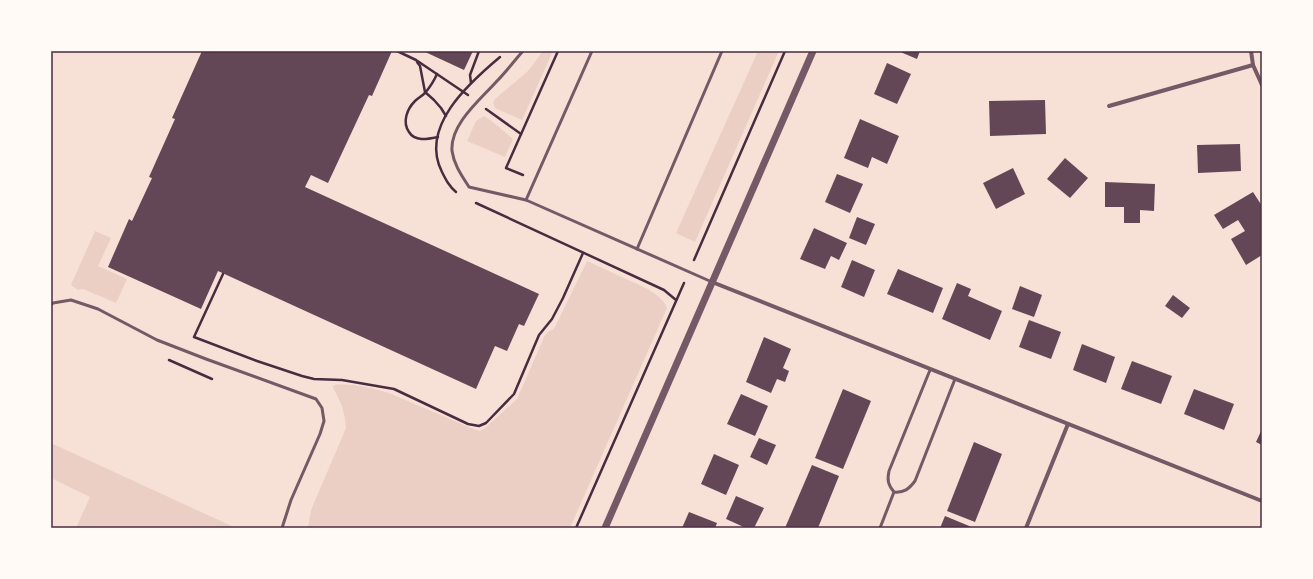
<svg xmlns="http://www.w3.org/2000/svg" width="1313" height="579" font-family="Mulish,sans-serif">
  <rect width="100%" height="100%" fill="#f7e1d7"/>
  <g fill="#ebcfc5">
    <path d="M543 51H553L522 120 495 108 493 103 495 99 528 71Z"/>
    <path d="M758 51H779L695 242 676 233Z"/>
    <path d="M484 116 493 122 513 139 505 157 467 141 476 121Z"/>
    <path d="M95 231 111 238 98 266 127 279 116 303 83 289 78 290 71 285Z"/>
    <path d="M587 261 648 289 658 296 664 302 667 308 570 528H308L311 510 346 428C345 412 341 402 333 388L334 385C352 383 372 388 389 393L476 430 479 431 485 428 517 399 545 335 549 331 554 329Z"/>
    <path d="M51 443 236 528H76L90 497 51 478Z"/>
  </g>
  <g fill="#644757">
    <path d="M202 51H392L372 96 369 95 328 183 311 175 305 187 539 294 524 326 519 324 507 351 495 346 476 389 218 271 201 309 108 267 129 219 132 221 152 178 149 177 175 119 172 118Z"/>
    <path d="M423 51H473L464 70Z"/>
    <path d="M898 51H920L917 59Z"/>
    <path d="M887 63 911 74 897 104 874 94Z"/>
    <path d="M1045 100 1046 134 990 136 989 101Z"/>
    <path d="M860 119 899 136 887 164 872 157 868 168 844 158Z"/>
    <path d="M1240 144 1241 171 1198 173 1197 145Z"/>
    <path d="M1065 158 1088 178 1070 198 1047 179Z"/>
    <path d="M1013 168 1025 194 996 209 983 183Z"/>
    <path d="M837 174 863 184 850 213 825 202Z"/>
    <path d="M1105 182 1155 184 1154 211 1140 210V223H1124V207H1105Z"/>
    <path d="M1253 192 1262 206V255L1246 265 1231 239 1245 231 1238 220 1223 229 1214 215Z"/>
    <path d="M857 217 875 224 866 245 849 238Z"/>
    <path d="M814 228 847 243 839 260 831 256 825 269 800 259Z"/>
    <path d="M852 260 875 270 864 297 841 287Z"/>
    <path d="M898 269 943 288 933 313 887 294Z"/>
    <path d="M957 283 971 289 968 296 1002 311 990 340 942 319Z"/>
    <path d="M1020 286 1042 295 1034 317 1012 309Z"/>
    <path d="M1173 295 1190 308 1182 318 1165 306Z"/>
    <path d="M1029 320 1061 332 1051 359 1019 347Z"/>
    <path d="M764 337 791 349 783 368 789 371 785 382 777 379 771 393 746 382Z"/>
    <path d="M1082 344 1115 357 1106 383 1073 370Z"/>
    <path d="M1132 361 1172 376 1161 404 1121 389Z"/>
    <path d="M843 389 871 401 843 469 815 458Z"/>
    <path d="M1194 389 1234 404 1224 430 1184 414Z"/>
    <path d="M741 394 768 406 755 436 727 424Z"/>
    <path d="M1262 429V445L1256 442Z"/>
    <path d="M759 438 776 445 767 465 750 457Z"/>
    <path d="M974 442 1002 454 975 522 947 511Z"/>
    <path d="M714 454 739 465 726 495 701 484Z"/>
    <path d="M812 465 839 476 818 528H785Z"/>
    <path d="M736 496 764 508 754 528H746L726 519Z"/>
    <path d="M689 512 717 523 715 528H682Z"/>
    <path d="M945 516 974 528H940Z"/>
  </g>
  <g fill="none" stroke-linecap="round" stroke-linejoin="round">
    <g stroke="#4a2c40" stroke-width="2.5">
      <path d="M397 51 416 60 468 95"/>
      <path d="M417 62 420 66 425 92 434 100 441 108 446 116"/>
      <path d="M437 74C434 81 430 87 425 93 422 96 418 98 415 101 407 109 402 122 409 132 415 142 428 139 438 137"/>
      <path d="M471 83 470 75 479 51"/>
      <path d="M486 109 521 134"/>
      <path d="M523 175 506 168 558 51"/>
      <path d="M456 192C449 186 446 180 442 172 419 127 469 83 500 57"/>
      <path d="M476 203 664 290 676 300"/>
      <path d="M694 260 785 51"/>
      <path d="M223 274 194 337 257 361 302 376 314 379 342 380 394 389 468 424 479 426 486 423 514 394 539 335 552 319 563 298 583 253"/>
      <path d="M169 360 212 379"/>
      <path d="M576 528 684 283"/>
    </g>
    <g stroke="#755966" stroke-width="3">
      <path d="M523 51C514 61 506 72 497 81 480 100 450 124 452 151 454 165 462 176 469 187L526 200"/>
      <path d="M592 51 526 200 712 282"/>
      <path d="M637 249 722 51"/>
      <path d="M51 305 53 303 71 300 98 309 157 340 206 359 316 399 322 408 324 421 320 434 291 500 282 528"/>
      <path d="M930 370 889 471C887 480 888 485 894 492 904 493 909 489 915 481L955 379"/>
      <path d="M880 528 894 492"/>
    </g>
    <g stroke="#755966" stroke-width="4">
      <path d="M1251 51 1253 65 1262 85"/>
      <path d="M1109 106 1253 65"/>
      <path d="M712 282 1262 501"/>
      <path d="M1026 528 1068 424"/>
    </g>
    <path stroke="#755966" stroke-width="7" d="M605 528 813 51"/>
  </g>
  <rect width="1313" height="579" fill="none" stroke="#fffaf5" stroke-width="104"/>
  <rect x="52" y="52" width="1209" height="475" fill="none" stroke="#4a2c40" stroke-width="1.5"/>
</svg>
